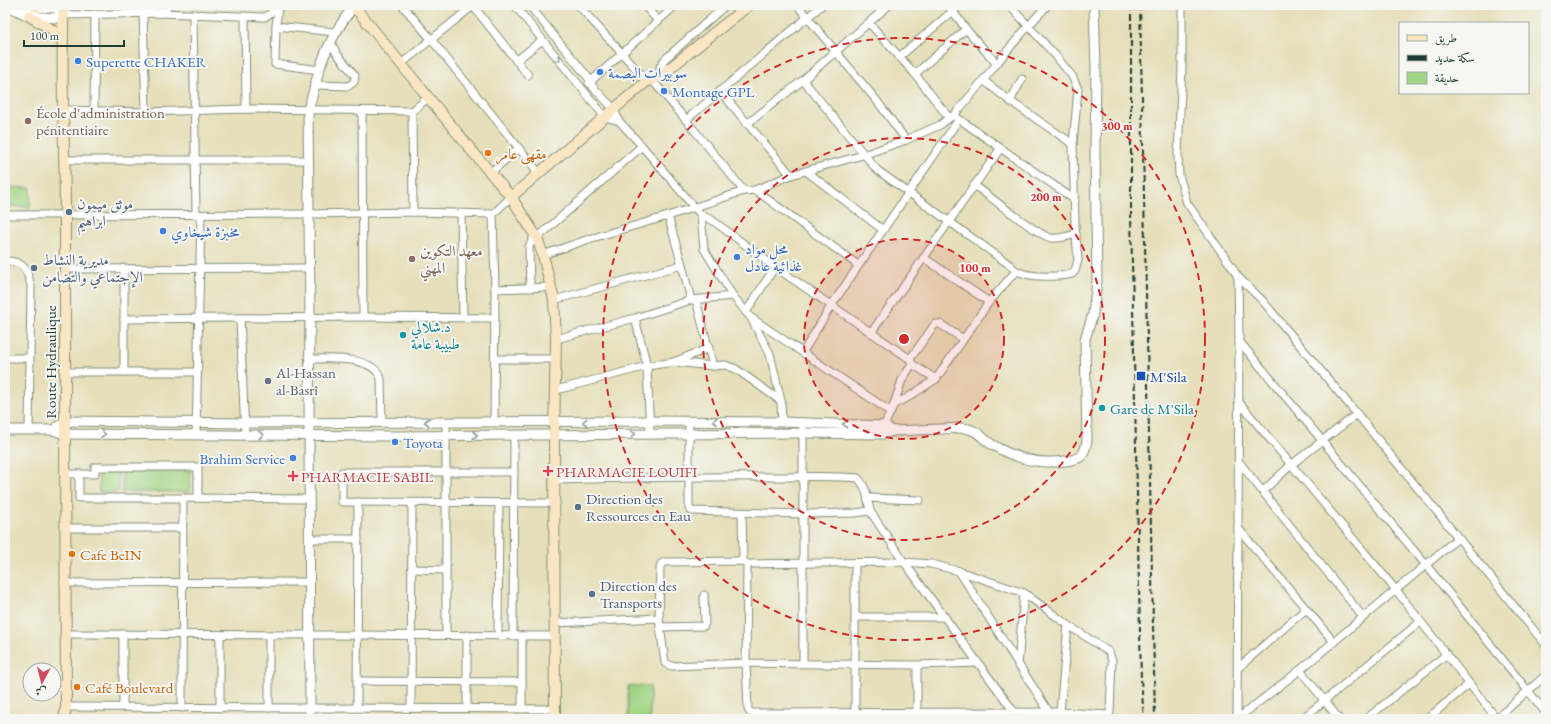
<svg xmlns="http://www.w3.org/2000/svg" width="1551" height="724" font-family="'EB Garamond',Amiri,serif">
  <rect width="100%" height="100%" fill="#f6f6f2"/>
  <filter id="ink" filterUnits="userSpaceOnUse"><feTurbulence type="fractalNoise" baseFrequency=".025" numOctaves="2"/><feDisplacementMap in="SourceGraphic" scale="8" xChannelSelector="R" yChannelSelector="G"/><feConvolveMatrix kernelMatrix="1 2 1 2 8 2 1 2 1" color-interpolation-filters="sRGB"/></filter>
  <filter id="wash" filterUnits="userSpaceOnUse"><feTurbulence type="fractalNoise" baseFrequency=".012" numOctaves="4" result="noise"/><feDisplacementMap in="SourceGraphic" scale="16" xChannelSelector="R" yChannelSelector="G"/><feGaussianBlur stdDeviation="0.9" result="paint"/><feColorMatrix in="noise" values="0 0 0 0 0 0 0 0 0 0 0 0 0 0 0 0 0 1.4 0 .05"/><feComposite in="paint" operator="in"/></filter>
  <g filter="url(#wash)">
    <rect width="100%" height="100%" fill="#e6dfba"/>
    <g fill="#a1d585" stroke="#60895c">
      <path d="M5 187 31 188 30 207 5 206Z"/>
      <path d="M118 471V492H99V472Z"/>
      <rect x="122" y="471" width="68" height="21"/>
      <rect x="628" y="686" width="22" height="33"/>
    </g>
  </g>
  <g filter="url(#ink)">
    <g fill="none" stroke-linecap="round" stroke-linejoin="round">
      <defs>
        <g id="minor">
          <path d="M141 5 147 13"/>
          <path d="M402 5 431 39 538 172"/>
          <path d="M516 5V7L605 117 619 121"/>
          <path d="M529 5 591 81 593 87 614 109 619 121 642 146 701 215 704 249 733 296 751 318 770 354 781 401 782 422"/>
          <path d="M578 5 647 81"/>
          <path d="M644 5 658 21"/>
          <path d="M797 5 877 101 906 140"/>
          <path d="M948 5 966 29 997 64"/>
          <path d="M1182 5V68L1178 154 1179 175 1187 203 1232 267 1238 277 1239 341 1237 719"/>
          <path d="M473 6 528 75"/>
          <path d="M277 7 278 8 276 26 335 32"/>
          <path d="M160 13 169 5"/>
          <path d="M143 14 146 112"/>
          <path d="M193 14 196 215"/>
          <path d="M64 15 160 13 265 17 282 5"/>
          <path d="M245 17 246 109"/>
          <path d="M869 23 915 74 949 118"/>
          <path d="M276 26 275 64 319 70"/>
          <path d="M899 57 960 5"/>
          <path d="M516 61 542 40"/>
          <path d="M401 64 474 5"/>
          <path d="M915 74 966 29"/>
          <path d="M660 76V67L665 59 726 5"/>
          <path d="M652 80 686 120 822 5"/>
          <path d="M803 80 877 170 1010 265C1012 267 1014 270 1017 271 1030 278 1058 277 1072 274L1075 271 1078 260 1075 225 1073 144 1078 89 1072 76 1055 55 1009 5"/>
          <path d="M983 80 1010 101 1073 144"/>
          <path d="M589 83 676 5"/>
          <path d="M316 85 347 86 350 85 354 82 355 76 353 73 337 54 331 42"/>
          <path d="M720 91 791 175"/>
          <path d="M1010 101 1022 79"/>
          <path d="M64 110 146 112 246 109 412 111"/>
          <path d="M94 111 95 14"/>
          <path d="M362 111 363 317"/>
          <path d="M956 117 1075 200"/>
          <path d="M686 120 744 191"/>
          <path d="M747 124 803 80 889 5"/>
          <path d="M64 160H308"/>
          <path d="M806 171 883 230"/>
          <path d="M490 173 519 148"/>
          <path d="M974 185C988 195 1039 236 1051 238 1059 239 1068 236 1076 234"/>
          <path d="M755 190 858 265"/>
          <path d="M413 212 412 111 428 98"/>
          <path d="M461 214 463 317"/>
          <path d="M493 214 495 289 494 422"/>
          <path d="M5 215 309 214 413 212 493 214 511 197"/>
          <path d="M701 215 712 220 775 267 910 359 912 364 936 379"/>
          <path d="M668 216 682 265 691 300"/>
          <path d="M537 238 642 146"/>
          <path d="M543 255 589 239 668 216 744 191 755 190 791 175 863 155 906 140 940 125 949 118 954 115C986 79 1014 39 1048 5"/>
          <path d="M924 258 989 302"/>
          <path d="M5 261C24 261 27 269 31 286L29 430"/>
          <path d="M64 269 309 268"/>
          <path d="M1238 277 1262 300 1357 414 1546 645"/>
          <path d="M530 288 529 247 535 234"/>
          <path d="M495 289 551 287"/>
          <path d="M554 300 682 265"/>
          <path d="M696 300 713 366 725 365 736 369 781 401"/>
          <path d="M746 312 775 267"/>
          <path d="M240 318 245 435"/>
          <path d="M635 318 647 366 650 434"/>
          <path d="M124 319 363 317 495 318"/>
          <path d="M753 319 891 412"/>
          <path d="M871 333 1000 149"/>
          <path d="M556 339 635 318 691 300 733 296"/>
          <path d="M1239 341 1426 565 1546 713"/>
          <path d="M803 352 831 306 959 119"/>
          <path d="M5 358H29"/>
          <path d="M309 359C329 359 374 355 381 379L382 422"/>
          <path d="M494 359H556"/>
          <path d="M910 359 935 324H940L963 339"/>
          <path d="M676 361 709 348"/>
          <path d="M65 372H197"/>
          <path d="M124 372V268"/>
          <path d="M556 390 647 366 674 362 713 366"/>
          <path d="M1238 401 1396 590 1497 719"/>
          <path d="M894 404 907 398 936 379 989 302 1016 271"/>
          <path d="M689 421V509L692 511 803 514 855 513 870 511"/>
          <path d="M803 422V663"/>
          <path d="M883 431 884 426 894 404 902 380 912 364"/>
          <path d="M196 435 201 215"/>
          <path d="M1239 462 1363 617"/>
          <path d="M514 472H342V502L556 503"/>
          <path d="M64 474H95V467H198V498"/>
          <path d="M79 474V498H183"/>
          <path d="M309 477H342"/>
          <path d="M556 480C628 478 700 476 772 477 801 477 830 475 858 478L862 483 866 491 870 511 904 562 1015 713"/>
          <path d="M1263 491 1291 465 1357 414"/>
          <path d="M868 498 920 500"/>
          <path d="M742 513 743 561"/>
          <path d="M64 528H182"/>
          <path d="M1238 528 1334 642"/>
          <path d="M309 539H358"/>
          <path d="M747 564 746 663 748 709 750 713 1060 712 1108 715 1110 713 1112 661 1109 652 1068 625 1024 593 959 571 931 564 904 562 747 564 743 561 665 562 661 564 660 568 659 618 665 663 671 666 746 663 917 665 978 663"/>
          <path d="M412 569 446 570"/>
          <path d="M959 571 1049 712"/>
          <path d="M64 583 309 582"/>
          <path d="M856 617H945"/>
          <path d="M556 623 659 618"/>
          <path d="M660 627 704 626 705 623 704 595"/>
          <path d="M66 634 555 636"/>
          <path d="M446 635V422"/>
          <path d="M498 635 499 503"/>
          <path d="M513 635 514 435"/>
          <path d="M1018 666 1024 593"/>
          <path d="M1238 668 1306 609"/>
          <path d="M1300 670 1339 719"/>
          <path d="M357 681 522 682"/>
          <path d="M66 707 556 709"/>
          <path d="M123 707V634"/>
          <path d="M182 708 183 498 309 499"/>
          <path d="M220 708V635"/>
          <path d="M269 708V635"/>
          <path d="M357 708 358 502"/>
          <path d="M411 708 412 503"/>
          <path d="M467 708V635"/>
          <path d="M522 709V636"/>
          <path d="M855 712V563"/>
          <path d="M1060 712 1068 625"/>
          <path d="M917 713V665"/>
          <path d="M1237 719 1300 670 1458 538"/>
          <path d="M1302 719 1420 622"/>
          <path d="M1366 719 1447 654"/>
          <path d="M1427 719 1469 684"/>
          <path d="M1496 719 1546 675"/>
        </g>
        <g id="tertiary">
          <path d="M5 5 29 16 55 18 64 15 56 8 36 7 20 11"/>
          <path d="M5 430H53L64 434 395 436 804 433 883 434 893 431 963 428C979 430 979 436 991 444 1015 459 1038 465 1065 461 1081 459 1084 457 1087 441L1085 339 1093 314 1097 281 1095 151 1096 67 1094 5"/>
          <path d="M53 430 65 421 244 423 649 421 782 422 884 426 893 431"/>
          <path d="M310 719 309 423 310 317 308 109C313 96 315 83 319 71 326 47 339 25 354 6"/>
        </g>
        <g id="secondary">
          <path d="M64 5C60 74 65 144 65 213 65 378 65 542 66 707L64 719"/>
          <path d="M353 5 472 151 511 197 647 81 652 80 660 76 749 5"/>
          <path d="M36 7 38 5"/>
          <path d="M29 16 51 29 62 39"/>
          <path d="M511 197 537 238 543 255 554 300 556 339 554 434 555 719"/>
        </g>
      </defs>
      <use href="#minor" stroke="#828e77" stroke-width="9"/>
      <use href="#tertiary" stroke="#828e77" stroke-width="11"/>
      <use href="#secondary" stroke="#828e77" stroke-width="12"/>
      <use href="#minor" stroke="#fff" stroke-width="7"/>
      <use href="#tertiary" stroke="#fff" stroke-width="9"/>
      <use href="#secondary" stroke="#fbe6c4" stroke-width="10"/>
      <g stroke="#1f3d34" stroke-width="2" stroke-dasharray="6 3" stroke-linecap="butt">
        <path d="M1131 5V215L1141 679 1144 719"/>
        <path d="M1140 5 1155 719"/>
      </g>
    </g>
    <defs><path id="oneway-chevron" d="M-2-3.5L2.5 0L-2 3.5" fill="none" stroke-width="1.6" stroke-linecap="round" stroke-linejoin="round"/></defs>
    <g stroke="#8f9e9a">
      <use href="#oneway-chevron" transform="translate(558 59) rotate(50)"/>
      <use href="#oneway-chevron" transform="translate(715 421) rotate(-180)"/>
      <use href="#oneway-chevron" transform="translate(427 422) rotate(180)"/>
      <use href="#oneway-chevron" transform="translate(585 422) rotate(179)"/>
      <use href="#oneway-chevron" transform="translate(845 424) rotate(-177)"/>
      <use href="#oneway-chevron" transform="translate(103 434) rotate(1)"/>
      <use href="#oneway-chevron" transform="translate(633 434) rotate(-1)"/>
      <use href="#oneway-chevron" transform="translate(261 435)"/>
      <use href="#oneway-chevron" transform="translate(475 435)"/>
    </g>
  </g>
  <circle cx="904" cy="339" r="100" fill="#d62828" fill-opacity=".12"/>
  <g fill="none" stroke="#d62828" stroke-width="2" stroke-dasharray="7 5">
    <circle cx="904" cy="339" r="100"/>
    <circle cx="904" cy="339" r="201"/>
    <circle cx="904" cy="339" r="301"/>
  </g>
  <g fill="#3f7fe0" stroke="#f6f6f2" stroke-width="1.5">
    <circle cx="78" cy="61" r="4"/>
    <circle cx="600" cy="72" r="4"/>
    <circle cx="664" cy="91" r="4"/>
    <circle cx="163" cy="231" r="4"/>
    <circle cx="737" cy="257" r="4"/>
    <circle cx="395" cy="442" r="4"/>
    <circle cx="293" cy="458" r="4"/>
  </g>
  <g fill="#8d6e63" stroke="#f6f6f2" stroke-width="1.5">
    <circle cx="28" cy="121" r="4"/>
    <circle cx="412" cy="259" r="4"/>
  </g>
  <g fill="#e8710a" stroke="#f6f6f2" stroke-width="1.5">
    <circle cx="488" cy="153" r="4"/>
    <circle cx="72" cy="554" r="4"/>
    <circle cx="77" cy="687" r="4"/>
  </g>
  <g fill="#5c6f8a" stroke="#f6f6f2" stroke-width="1.5">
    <circle cx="69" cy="212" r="4"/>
    <circle cx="34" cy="268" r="4"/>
    <circle cx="578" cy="507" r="4"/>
    <circle cx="592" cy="594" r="4"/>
  </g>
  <g fill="#0f9aa8" stroke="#f6f6f2" stroke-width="1.5">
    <circle cx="403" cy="335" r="4"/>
    <circle cx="1102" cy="408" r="4"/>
  </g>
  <rect fill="#1a4fb4" stroke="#f6f6f2" stroke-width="1.5" x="1136" y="371" width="10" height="10" rx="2"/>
  <circle fill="#6b7280" stroke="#f6f6f2" stroke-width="1.5" cx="268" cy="381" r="4"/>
  <g fill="#e0444e" stroke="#f6f6f2" stroke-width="1.5">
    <path d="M546 465h4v4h4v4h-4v4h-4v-4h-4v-4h4z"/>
    <path d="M291 470h4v4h4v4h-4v4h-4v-4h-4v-4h4z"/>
  </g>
  <g text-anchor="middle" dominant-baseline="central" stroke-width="4" stroke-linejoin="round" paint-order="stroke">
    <g font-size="15" fill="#366cbe" stroke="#f6f6f2" text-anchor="start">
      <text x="86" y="61">Superette CHAKER</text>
      <text x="608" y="72">سوبيرات البصمة</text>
      <text x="672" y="91">Montage GPL</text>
      <text x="171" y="231">مخبزة شيخاوي</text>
      <text x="745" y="248">محل مواد<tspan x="745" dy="17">غذائية عادل</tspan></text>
      <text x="403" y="442">Toyota</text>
      <text x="285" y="458" text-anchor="end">Brahim Service</text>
    </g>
    <g font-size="15" fill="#785e54" stroke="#f6f6f2" text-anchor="start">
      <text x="36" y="112">École d'administration<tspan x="36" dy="17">pénitentiaire</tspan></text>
      <text x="420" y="250">معهد التكوين<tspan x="420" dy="17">المهني</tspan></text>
    </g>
    <g font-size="15" fill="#c56008" stroke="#f6f6f2" text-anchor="start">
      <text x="496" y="153">مقهى عامر</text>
      <text x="80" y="554">Cafe BeIN</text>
      <text x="85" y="687">Café Boulevard</text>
    </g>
    <g font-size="15" fill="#4e5e75" stroke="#f6f6f2" text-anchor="start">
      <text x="77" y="203">موثق ميمون<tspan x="77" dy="17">ابراهيم</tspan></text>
      <text x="42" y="259">مديرية النشاط<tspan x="42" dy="17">الإجتماعي والتضامن</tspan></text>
      <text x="586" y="498">Direction des<tspan x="586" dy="17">Ressources en Eau</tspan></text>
      <text x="600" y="585">Direction des<tspan x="600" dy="17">Transports</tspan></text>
    </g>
    <g font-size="15" fill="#0d838f" stroke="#f6f6f2" text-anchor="start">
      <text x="411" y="326">د.شلالي<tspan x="411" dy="17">طبيبة عامة</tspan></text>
      <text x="1110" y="408">Gare de M'Sila</text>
    </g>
    <g font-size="15" fill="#1f3d34" stroke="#f6f6f2">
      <text transform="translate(50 362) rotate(-90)">Route Hydraulique</text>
    </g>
    <g font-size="15" fill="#5b616d" stroke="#f6f6f2" text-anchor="start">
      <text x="276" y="372">Al-Hassan<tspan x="276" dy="17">al-Basrî</tspan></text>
    </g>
    <g font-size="15" fill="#164399" stroke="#f6f6f2" text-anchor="start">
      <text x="1150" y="376">M'Sila</text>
    </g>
    <g font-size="15" fill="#be3a42" stroke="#f6f6f2" text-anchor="start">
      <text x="556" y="471">PHARMACIE LOUIFI</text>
      <text x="301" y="476">PHARMACIE SABIL</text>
    </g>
  </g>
  <circle cx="904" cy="339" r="6" fill="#d62828" stroke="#f6f6f2" stroke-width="2"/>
  <g font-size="12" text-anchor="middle" font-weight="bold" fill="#d62828" stroke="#f6f6f2" stroke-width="4" stroke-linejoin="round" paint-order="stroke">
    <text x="1117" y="130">300 m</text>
    <text x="1046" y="201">200 m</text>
    <text x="975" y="272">100 m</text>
  </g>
  <rect width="1551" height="724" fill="none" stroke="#f6f6f2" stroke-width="20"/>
  <rect x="1399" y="22" width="130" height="72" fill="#f6f6f2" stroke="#a0aca6"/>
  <rect x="1407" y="35" width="20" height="6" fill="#fbe6c4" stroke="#a0aca6"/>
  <text x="1435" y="42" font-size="12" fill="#1f3d34">طريق</text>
  <rect x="1407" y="55" width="20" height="6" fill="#1f3d34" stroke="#a0aca6"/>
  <text x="1435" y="62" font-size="12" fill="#1f3d34">سكة حديد</text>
  <rect x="1407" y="72" width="20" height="12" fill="#a1d585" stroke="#a0aca6"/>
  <text x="1435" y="82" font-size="12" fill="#1f3d34">حديقة</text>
  <g transform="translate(42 682) rotate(187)"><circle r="19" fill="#f6f6f2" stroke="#a0aca6"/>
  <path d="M0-3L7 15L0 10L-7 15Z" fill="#d1495b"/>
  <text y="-6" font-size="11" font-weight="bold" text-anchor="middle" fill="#1f3d34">ش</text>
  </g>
  <path d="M24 40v6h100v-6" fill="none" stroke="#1f3d34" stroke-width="2"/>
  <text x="30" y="40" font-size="12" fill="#1f3d34" stroke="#f6f6f2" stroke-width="3" paint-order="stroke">100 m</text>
</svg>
